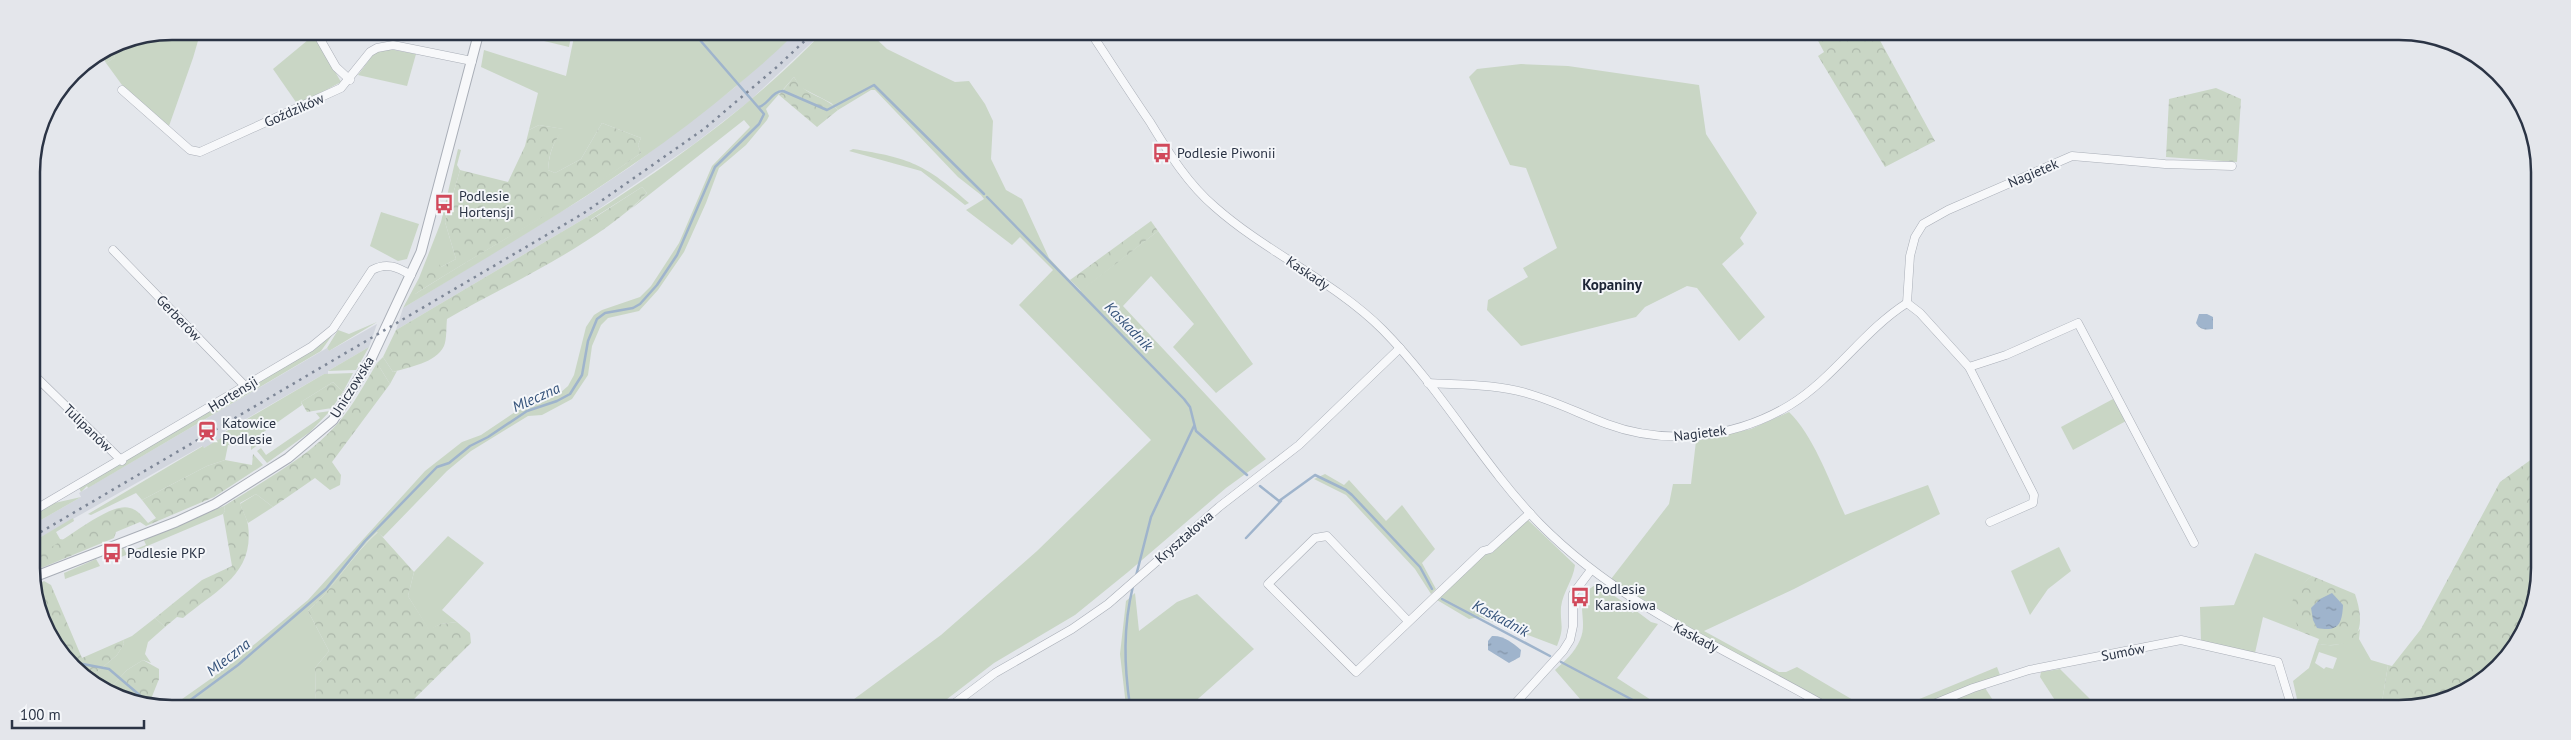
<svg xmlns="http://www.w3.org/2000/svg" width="2571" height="740" font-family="'PT Sans',sans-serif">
  <defs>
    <pattern id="forest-crowns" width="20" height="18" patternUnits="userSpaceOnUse" patternTransform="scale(1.25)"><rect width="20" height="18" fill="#c9d6c5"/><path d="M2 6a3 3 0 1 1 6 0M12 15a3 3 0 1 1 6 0" fill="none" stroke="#adb8ab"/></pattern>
    <pattern id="water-ripples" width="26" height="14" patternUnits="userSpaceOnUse" patternTransform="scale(1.25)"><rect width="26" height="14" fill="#9fb4cc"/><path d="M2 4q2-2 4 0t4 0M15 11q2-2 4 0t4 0" fill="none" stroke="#8293a7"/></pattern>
  </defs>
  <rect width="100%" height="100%" fill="#e4e7ec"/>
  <g fill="#d2d6de">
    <path d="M795 33H822L747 103 694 144 587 217 396 330 403 308 582 199 633 165 734 88Z"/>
    <path d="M377 324 369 347 328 371V374H324L225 431 227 435 204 448 202 446 34 541V524L81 497 79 493 327 348 329 351Z"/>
  </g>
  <g fill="#c9d6c5" fill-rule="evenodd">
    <path d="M172 31H194L200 34 193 58 169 126 122 85 106 63 114 58 119 42Z"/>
    <path d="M546 32H572L569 47 544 41Z"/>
    <path d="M575 32 795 33C770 59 741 82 713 105 616 183 509 244 403 308L419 278 441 222 458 149 461 150 457 165 460 170 445 222 456 259 441 267 415 294C490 246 568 204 641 153L638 145 641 138 602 123 581 159 555 173 548 170C549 154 553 142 563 129L539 125 529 130 538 93 481 67 484 50 566 76Z"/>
    <path d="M822 33H870L887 49 934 72 955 82 969 81 985 104 993 121 991 159 1006 190 1022 199 1049 258 1080 291 1158 231 1253 364 1216 393 1173 347 1194 324 1151 276 1123 306 1266 459 1226 488 1128 572 1075 615 994 663 938 706 846 705 941 635 1037 551 1151 440 1019 305 1053 270 1020 237 1012 245 966 210 984 199 981 195 958 177 875 90H871L838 110 831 103 800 87 794 77 766 109 769 116 767 120 746 145 719 168 706 203 684 252 658 290 639 311 608 318 601 325 592 346 588 375 572 399 542 415 528 416 471 451 447 471 383 537 377 532C351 556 335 587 308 611L329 651 315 668 316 704H175L226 668 308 600 425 471 462 442 481 435 521 408 560 393 568 386 574 375 586 327 594 315 602 310 640 297 651 286 679 243 712 166 750 127 744 120 631 209 647 193 642 187 590 220 587 217C671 164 753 105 822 33Z"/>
    <path d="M314 35 341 82 298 105 273 69Z"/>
    <path d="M389 49 416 54 407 86 358 75 375 52Z"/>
    <path d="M1521 64 1568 66 1699 85 1706 134 1757 213 1740 238 1744 244 1722 264 1765 317 1739 341 1697 288 1687 286 1645 307 1636 317 1521 346 1487 310 1488 300 1528 277 1523 268 1557 248 1526 168 1510 165 1469 77 1477 69Z"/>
    <path d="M853 149C910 158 925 164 969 203L965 205 921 171 849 151Z"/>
    <path d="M381 212 419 224 407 259 398 261 370 246Z"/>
    <path d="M377 322 329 351 327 348 338 330 349 334Z"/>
    <path d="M333 334 321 351 88 488 87 486 81 492 79 488 288 364Z"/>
    <path d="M369 347 356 370 328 371Z"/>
    <path d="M383 357 393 372 397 371 390 384 377 363Z"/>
    <path d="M353 373 343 392 333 382 301 402 302 405 255 438 259 444 251 450V441L237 438 236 446 228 445 225 460 207 466 142 500 136 493 91 515 88 514 203 446 204 448 226 435 225 432 324 374Z"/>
    <path d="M2113 399 2126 421 2073 450 2061 427Z"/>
    <path d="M330 411 310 432 267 463 257 451 261 448 266 455 320 418 316 413Z"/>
    <path d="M1789 412C1814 436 1830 483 1845 515L1928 485 1940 514 1794 589 1704 631 1779 672H1786L1797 667 1865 707H1834L1676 621 1611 579 1669 504 1673 484H1691L1696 441 1751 429Z"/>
    <path d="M1325 474 1344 485 1349 480 1386 521 1402 505 1435 549 1422 563 1436 589 1431 594 1415 569 1346 495 1314 479Z"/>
    <path d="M256 494 273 507 248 523 240 504Z"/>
    <path d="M81 497 34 524 33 514 50 504Z"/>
    <path d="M224 506 225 511 223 514 107 563 105 557 118 554 123 547 126 553 146 545 143 538Z"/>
    <path d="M73 518 74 521 56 532 60 539 65 540 45 553 34 557V541Z"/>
    <path d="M1527 519 1575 565C1573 581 1563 591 1561 607 1560 626 1565 626 1557 646L1480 617 1469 619 1437 600 1485 554 1492 553Z"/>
    <path d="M448 536 484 563 442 610 457 622 441 624 429 630 408 596 414 572Z"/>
    <path d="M2059 547 2071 571 2048 589 2030 615 2011 571Z"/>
    <path d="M2255 553 2312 576C2291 591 2292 609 2299 631L2263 617 2255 653 2201 642 2200 607 2234 605Z"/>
    <path d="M96 559 100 566 65 579 64 573Z"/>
    <path d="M1597 584 1629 606 1627 609 1633 613 1635 610 1651 622 1658 624 1617 678 1662 707H1598L1591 702 1587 707 1555 670C1565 661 1575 652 1580 640 1590 619 1570 598 1597 584Z"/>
    <path d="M1135 593 1139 631 1177 602 1197 594 1254 649 1190 706H1126L1120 654 1126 601Z"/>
    <path d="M155 618 165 627 148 642 145 654 151 663 143 660 127 670 110 688 83 671 96 673 117 655 124 644 123 640 132 636Z"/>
    <path d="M2360 629 2359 639 2371 660 2388 665 2381 708H2342L2311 699 2308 708H2299L2293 681 2309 668 2317 644C2339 647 2345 645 2360 629ZM2319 652 2337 658 2333 669 2326 667 2324 669 2315 663Z"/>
    <path d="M1997 667 2000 675 1916 708 1900 707Z"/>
    <path d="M2060 669 2096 705 2088 708H2060L2040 677 2041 672Z"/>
    <path d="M1985 688 1998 708H1957L1952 700Z"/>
  </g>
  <g fill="url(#forest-crowns)">
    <path d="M1815 35H1877L1935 141 1885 167 1818 56 1824 52Z"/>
    <path d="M119 42 114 58 106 63 101 54Z"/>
    <path d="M794 77C805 97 823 94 838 110L817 127 779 95Z"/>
    <path d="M2216 88 2241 99 2237 162 2166 157 2169 99Z"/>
    <path d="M602 123 641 138 638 145 641 153C569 205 490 246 415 294L430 257 436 259 441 267 456 259 445 222 460 170 508 182 525 146 529 130 539 125 564 129C553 142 549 153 548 170L555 173 581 159Z"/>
    <path d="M642 187 647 193C598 244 510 283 447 319 446 327 447 339 444 346 436 363 409 367 393 372L383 357 396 330 587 217 591 220Z"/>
    <path d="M1151 221 1158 231 1081 291 1070 280Z"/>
    <path d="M377 363 390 384 332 462 341 475 340 485 330 490 315 478 273 507 256 494 240 503C242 510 247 518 248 525 255 575 214 591 183 618L177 617 165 627 155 618 202 580 232 566 223 514 225 511 224 506C263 481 308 458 339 422 354 404 365 383 377 363Z"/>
    <path d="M333 382 343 392 332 408 307 412 301 402Z"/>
    <path d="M253 454 263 465 214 497 146 526 140 522 116 532 114 538 34 571V557C57 548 108 501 130 508 138 510 143 517 148 523L156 518 142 500 207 466 225 460 252 465Z"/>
    <path d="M2536 456 2535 604 2492 674 2453 698 2408 708H2381L2388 665 2392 666 2421 629 2500 482Z"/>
    <path d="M378 532 414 572 408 596 429 629 441 624 457 622 470 633 471 643 408 705 316 704 315 668 329 651 308 611C335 587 351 556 378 532Z"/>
    <path d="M2312 576 2355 594C2367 630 2359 650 2317 644L2319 639 2299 631C2290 605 2287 594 2312 576Z"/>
    <path d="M44 581 51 585 82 658 123 640 124 644 117 655 96 673 83 671 66 661 34 595V586Z"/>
    <path d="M143 660 159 669V679L149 704H136L110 688 127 670Z"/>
  </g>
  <g fill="url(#water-ripples)">
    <path d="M2199 314H2207L2213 317V329C2206 330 2200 330 2196 323Z"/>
    <path d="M2332 593 2343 605C2342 625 2338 632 2317 628L2313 620 2311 608 2320 599Z"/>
    <path d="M1492 636C1503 635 1513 643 1521 650L1520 657 1509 663 1488 650V641Z"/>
  </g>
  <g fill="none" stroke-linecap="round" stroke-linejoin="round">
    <g stroke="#9fb4cc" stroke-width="2.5">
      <path d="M759 107C769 104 772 91 783 91L827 110 874 85 984 194"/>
      <path d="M987 197 1184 399 1190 407 1196 431 1247 475"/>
      <path d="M1260 486 1279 501 1315 475 1346 490 1352 495 1420 567 1432 589"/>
      <path d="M1246 538 1281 501"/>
      <path d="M1136 576 1151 517 1194 426"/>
      <path d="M1442 599 1550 656"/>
      <path d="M67 661 109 669 150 704"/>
      <path d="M1561 662 1646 707"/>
      <path d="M185 704 238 665 326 589 365 541 437 467 449 463 470 446 488 437 527 411 557 401 570 394 582 375 588 341 597 319 605 313 633 308 640 304 657 285 677 255 715 167 759 124 764 114 693 32"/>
      <path d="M1130 706C1124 665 1123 627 1133 586"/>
    </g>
    <defs>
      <g id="minor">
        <path d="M316 32 336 67 350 80"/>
        <path d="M1091 33C1111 63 1130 93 1150 122 1169 153 1187 183 1215 207 1267 253 1334 281 1383 330 1442 390 1482 464 1540 524 1622 607 1728 650 1827 707"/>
        <path d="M122 90 190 150 200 152 341 88 370 52 377 48 393 45 472 61"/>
        <path d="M113 250 245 386"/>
        <path d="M1907 303 1920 313 1969 367 2006 355 2078 323 2194 543"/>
        <path d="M1907 303 1910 256 1915 237 1923 224 1948 210 2072 156 2165 164 2232 166"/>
        <path d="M1969 367 2034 495 2033 503 1990 522"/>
        <path d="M33 374 122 461"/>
        <path d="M1428 383C1460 385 1495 384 1526 393 1555 401 1580 414 1607 424 1666 446 1736 438 1790 405 1834 378 1863 331 1907 303"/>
        <path d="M33 511 311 347 333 329 372 270C387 262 397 267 411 275"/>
        <path d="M1408 621 1327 536 1315 538 1268 584 1356 672 1483 551 1490 549 1530 513"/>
        <path d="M951 706 995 673 1072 629 1108 604 1219 507 1299 445 1400 348"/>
        <path d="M1512 707 1563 651 1570 640 1573 626V594L1591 570"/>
        <path d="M1924 708 1973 688 2029 670 2181 640 2278 662 2292 708"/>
      </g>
      <path id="tertiary" d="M34 577 176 522 215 504 288 458 333 420 371 359 421 252 479 32"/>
    </defs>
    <use href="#minor" stroke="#a9aeb7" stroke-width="9"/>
    <use href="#tertiary" stroke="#a9aeb7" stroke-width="11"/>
    <use href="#minor" stroke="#f7f8fa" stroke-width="8"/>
    <use href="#tertiary" stroke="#f7f8fa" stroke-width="9"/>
    <path stroke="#7d8696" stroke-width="2.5" stroke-dasharray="2.5 5" stroke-linecap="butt" d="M34 536 584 213 704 129 778 66 813 33"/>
  </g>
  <defs>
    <symbol id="bus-bare" viewBox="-9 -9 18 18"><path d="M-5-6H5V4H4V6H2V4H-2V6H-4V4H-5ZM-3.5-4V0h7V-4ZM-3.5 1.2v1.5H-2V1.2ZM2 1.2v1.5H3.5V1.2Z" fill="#d1495b" stroke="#f4f6f9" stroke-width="2.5" paint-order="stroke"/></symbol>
    <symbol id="station-bare" viewBox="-9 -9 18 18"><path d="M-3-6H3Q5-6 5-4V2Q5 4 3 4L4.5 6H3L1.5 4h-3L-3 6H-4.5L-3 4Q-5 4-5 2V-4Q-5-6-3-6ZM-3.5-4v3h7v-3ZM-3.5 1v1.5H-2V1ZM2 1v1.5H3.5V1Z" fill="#d1495b" stroke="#f4f6f9" stroke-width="2.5" paint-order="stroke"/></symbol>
  </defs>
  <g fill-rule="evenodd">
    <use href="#bus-bare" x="1148" y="139" width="28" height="28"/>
    <use href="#bus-bare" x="430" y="190" width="28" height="28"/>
    <use href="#station-bare" x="193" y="417" width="28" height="28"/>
    <use href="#bus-bare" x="98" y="539" width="28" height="28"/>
    <use href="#bus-bare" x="1566" y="583" width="28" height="28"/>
  </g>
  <g text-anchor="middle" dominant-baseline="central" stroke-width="4" stroke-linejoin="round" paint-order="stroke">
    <g font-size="14" fill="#2b3445" stroke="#f4f6f9">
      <text transform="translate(294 110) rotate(-24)">Goździków</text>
      <text transform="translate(2033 173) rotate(-23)">Nagietek</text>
      <text transform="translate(1308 273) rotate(34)">Kaskady</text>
      <text transform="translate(179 318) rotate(46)">Gerberów</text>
      <text transform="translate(352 387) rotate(-58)">Uniczowska</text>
      <text transform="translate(233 394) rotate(-31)">Hortensji</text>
      <text transform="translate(88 428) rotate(44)">Tulipanów</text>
      <text transform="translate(1700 433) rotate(-7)">Nagietek</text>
      <text transform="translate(1184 537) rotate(-41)">Kryształowa</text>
      <text transform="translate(1696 637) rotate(28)">Kaskady</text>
      <text transform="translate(2123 652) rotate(-11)">Sumów</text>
    </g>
    <g font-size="14" fill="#2b3445" stroke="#f4f6f9" text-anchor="start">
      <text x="1177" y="153">Podlesie Piwonii</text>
      <text x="459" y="196">Podlesie<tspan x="459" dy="16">Hortensji</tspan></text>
      <text x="222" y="423">Katowice<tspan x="222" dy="16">Podlesie</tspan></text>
      <text x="127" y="553">Podlesie PKP</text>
      <text x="1595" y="589">Podlesie<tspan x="1595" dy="16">Karasiowa</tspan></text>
    </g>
    <g font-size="15" font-weight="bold" fill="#1d2536" stroke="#f4f6f9">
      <text x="1612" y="284">Kopaniny</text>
    </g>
    <g font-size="15" font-style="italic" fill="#34527a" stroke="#f4f6f9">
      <text transform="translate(1129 326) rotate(46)">Kaskadnik</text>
      <text transform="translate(536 397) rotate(-24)">Mleczna</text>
      <text transform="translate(1501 618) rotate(28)">Kaskadnik</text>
      <text transform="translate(228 657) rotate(-38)">Mleczna</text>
    </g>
  </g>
  <path d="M0 0H2571V740H0ZM172 40H2399A132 132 0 0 1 2531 172V568A132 132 0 0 1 2399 700H172A132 132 0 0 1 40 568V172A132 132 0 0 1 172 40Z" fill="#e4e6eb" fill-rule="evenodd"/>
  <path fill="none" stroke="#2b3445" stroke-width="2.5" d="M172 40H2399A132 132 0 0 1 2531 172V568A132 132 0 0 1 2399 700H172A132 132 0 0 1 40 568V172A132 132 0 0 1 172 40Z"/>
  <path d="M12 720v8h132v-8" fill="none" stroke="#2b3445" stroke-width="2.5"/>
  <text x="20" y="720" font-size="15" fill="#2b3445" stroke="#f4f6f9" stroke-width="4" paint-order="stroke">100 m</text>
</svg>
